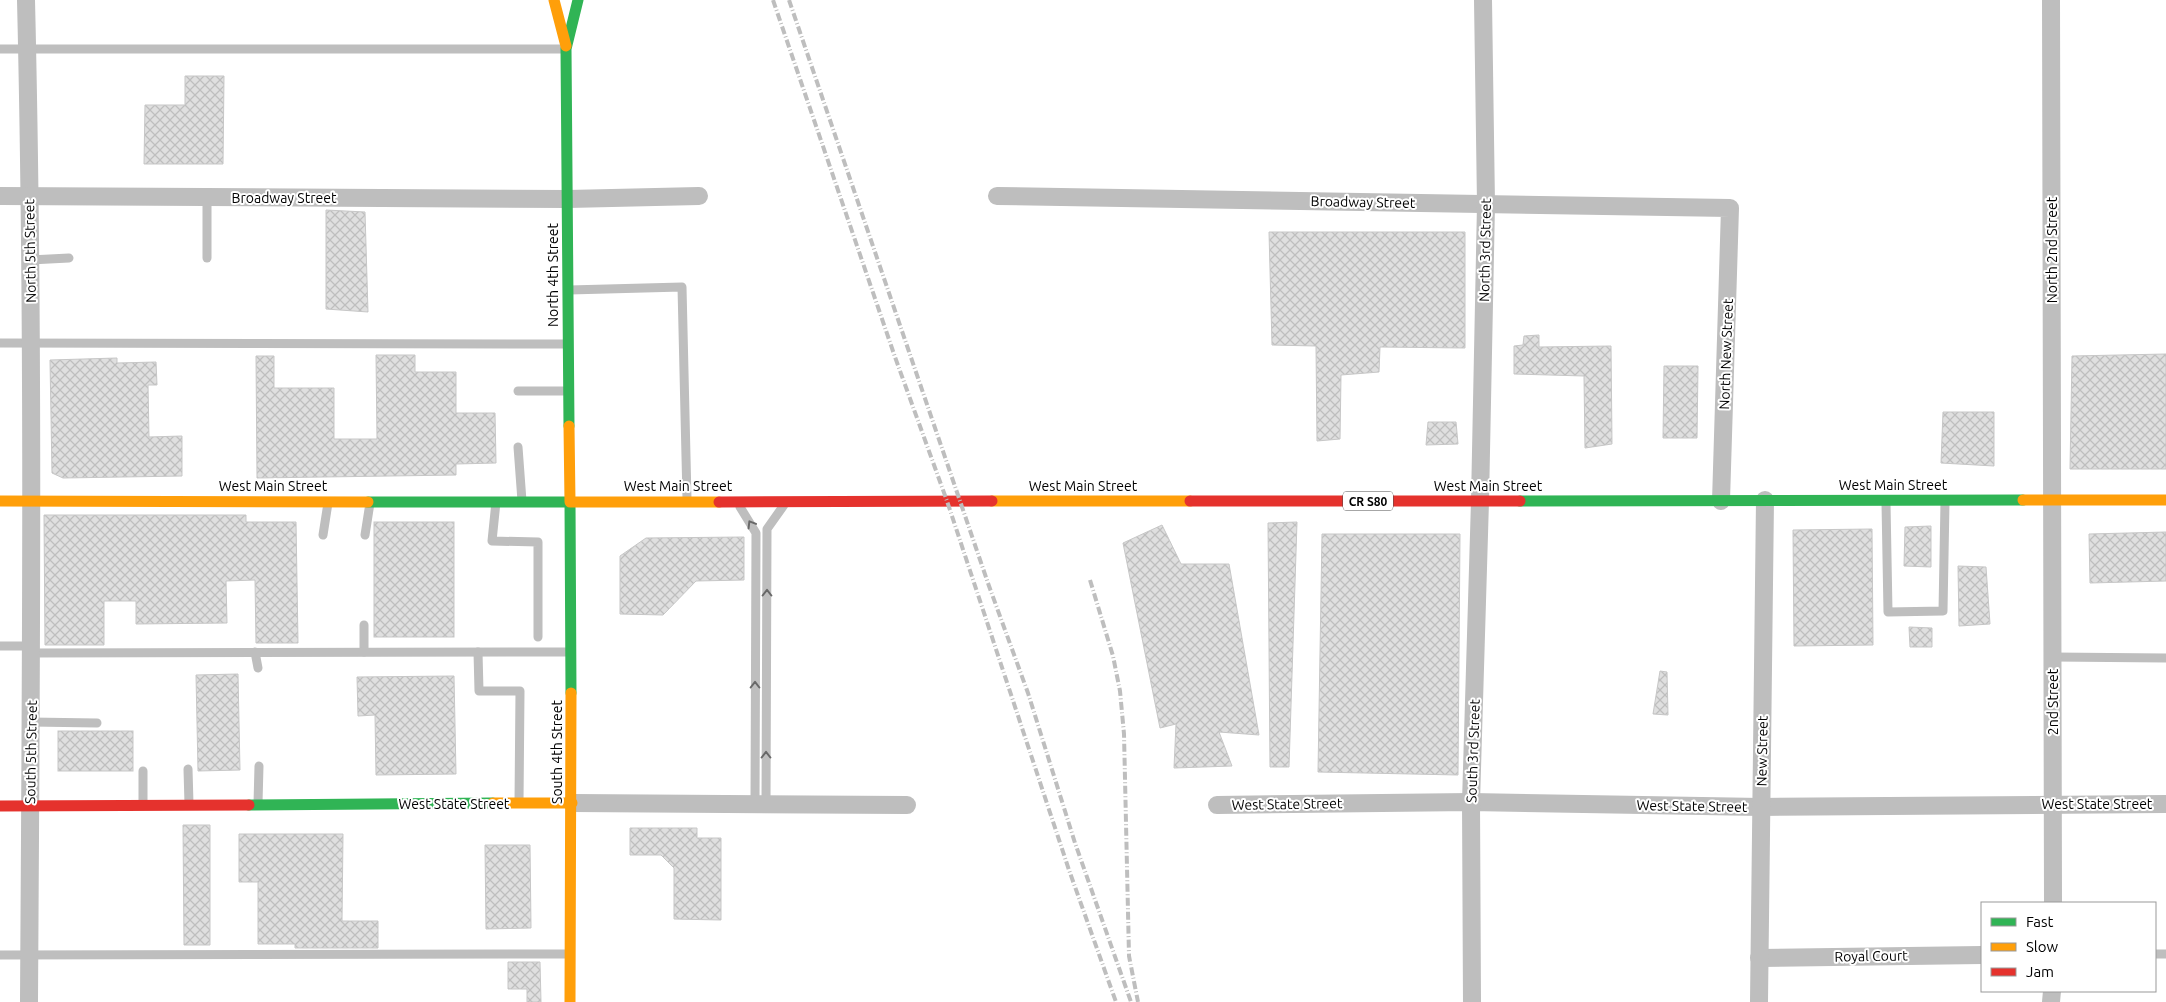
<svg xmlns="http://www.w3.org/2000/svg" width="2166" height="1002" font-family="Ubuntu,sans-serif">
  <defs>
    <pattern id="building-cross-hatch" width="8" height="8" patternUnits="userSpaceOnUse" patternTransform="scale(1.25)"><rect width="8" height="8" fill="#dfdfdf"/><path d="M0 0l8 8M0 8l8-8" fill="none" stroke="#bebebe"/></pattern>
  </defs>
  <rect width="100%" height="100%" fill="#fff"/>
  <g fill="url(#building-cross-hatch)" stroke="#c7c7c7">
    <path d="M185 76H224L223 164H144L145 105H185Z"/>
    <path d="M326 210 365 212 368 312 326 309Z"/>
    <path d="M1269 232H1465V348L1380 347 1379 372 1341 375 1340 439 1317 441 1316 346 1272 345Z"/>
    <path d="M1539 335V347L1611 346 1612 444 1585 448 1584 376 1514 374V346L1523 345 1524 336Z"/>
    <path d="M2166 354V469H2070L2072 356Z"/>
    <path d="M376 355H415V372H456V413H495L496 463 456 464V475L257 478 256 356H274V388H334V439H377Z"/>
    <path d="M117 358V363L156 362 157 385H148L149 437 182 436V476L63 478 52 473 50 360Z"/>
    <path d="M1664 366H1698L1697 438H1663Z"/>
    <path d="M1943 412H1994V466L1941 463Z"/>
    <path d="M1428 422H1456L1458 444 1426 445Z"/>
    <path d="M44 515H246V522H296L298 643H256L255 580 226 581 227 623 136 624V601H104V645H45Z"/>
    <rect x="374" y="522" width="80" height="115"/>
    <path d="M1297 522 1289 767H1270L1268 523Z"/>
    <path d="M1162 525 1181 564H1229L1259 735 1219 732 1232 766 1174 768 1176 724 1160 728 1123 543Z"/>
    <path d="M1931 526V567L1904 566 1905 527Z"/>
    <path d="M1872 529 1873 645 1794 646 1793 530Z"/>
    <path d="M2166 532V581L2090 583 2089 534Z"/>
    <path d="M1322 534H1460L1458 775 1318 772Z"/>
    <path d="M744 537V580L696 581 663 615 620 614V556L646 538Z"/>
    <path d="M1958 566 1986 567 1990 624 1959 626Z"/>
    <path d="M1909 627 1932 628V647H1910Z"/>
    <path d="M1660 671 1667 672 1668 715 1653 714Z"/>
    <path d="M238 674 240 770 198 771 196 675Z"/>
    <path d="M454 676 456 774 376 775 375 715 358 716 357 677Z"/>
    <rect x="58" y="731" width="75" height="40"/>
    <path d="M183 825H210V945H184Z"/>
    <path d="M630 828H697V838H721V920L674 919V868L661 855H630Z"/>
    <path d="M239 834H343L342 921H378V948H295V944H258V882H239Z"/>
    <path d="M485 845H530L531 928 486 929Z"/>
    <path d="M508 962H540L541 1002H527V989H508Z"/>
  </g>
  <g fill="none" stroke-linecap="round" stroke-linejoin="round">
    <g stroke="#bebebe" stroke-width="9">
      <path d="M0 49H565"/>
      <path d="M207 197V258"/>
      <path d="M30 260 69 258"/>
      <path d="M569 290 682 287 687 499"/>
      <path d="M0 343 566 344"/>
      <path d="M518 391H568"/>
      <path d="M518 447 522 501"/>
      <path d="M496 502 492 541 538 542V637"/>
      <path d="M1886 503 1888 612 1943 611 1945 502"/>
      <path d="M740 507 756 533 755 804"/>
      <path d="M323 535 328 503"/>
      <path d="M365 535 370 503"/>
      <path d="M364 625V652"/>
      <path d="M0 646H32"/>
      <path d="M255 652 258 668"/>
      <path d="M478 652 479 691H520L519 803"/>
      <path d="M32 653 570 652"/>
      <path d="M2053 657 2166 658"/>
      <path d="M31 722 97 723"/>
      <path d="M188 769 189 804"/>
      <path d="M143 771V805"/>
      <path d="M258 803 259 766"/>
      <path d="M766 804 767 529 784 505"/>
      <path d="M2155 954H2166"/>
      <path d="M0 955 570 954"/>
    </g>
    <g stroke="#bebebe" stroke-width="18">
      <path d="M26 0C34 334 31 668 29 1002"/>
      <path d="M2051 0 2053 903"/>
      <path d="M0 196 568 199 699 196"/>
      <path d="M997 196 1730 208 1721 501"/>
      <path d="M572 803 907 805"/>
      <path d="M1217 805 1471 802 1761 807 2166 804"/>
      <path d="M1759 958 1982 955"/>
      <path d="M1472 1002 1471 802 1480 501 1486 204 1483 0"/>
      <path d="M1759 1002 1765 500"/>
      <path d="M2051 1002 2052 991"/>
    </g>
    <g stroke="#30b455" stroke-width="11">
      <path d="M569 426 566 49 578 0"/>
      <path d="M1520 501 2023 500"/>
      <path d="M368 502H570L571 693"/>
      <path d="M249 805 493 803"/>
    </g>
    <g stroke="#ff9f0a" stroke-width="11">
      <path d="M554 0 566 46"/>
      <path d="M569 426 570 502H719"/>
      <path d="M2023 500H2166"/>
      <path d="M0 501 368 502"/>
      <path d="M992 501H1190"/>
      <path d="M493 803H572"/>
      <path d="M570 1002 571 693"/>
    </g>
    <g stroke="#e5322d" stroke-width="11">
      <path d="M1190 501H1520"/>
      <path d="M719 502 992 501"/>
      <path d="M0 806 249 805"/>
    </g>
    <g stroke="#bebebe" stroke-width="4" stroke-dasharray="8 2.5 1 2.5" stroke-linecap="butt">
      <path d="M773 0 895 357 947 501 1069 870 1116 1002"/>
      <path d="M789 0 989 586 1028 693 1075 843 1131 1002"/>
      <path d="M1090 580 1113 656 1120 691 1124 734 1129 956 1138 1002"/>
    </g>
  </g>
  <defs><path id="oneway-chevron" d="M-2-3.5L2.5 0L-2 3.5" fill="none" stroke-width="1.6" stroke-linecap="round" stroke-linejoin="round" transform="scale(1.25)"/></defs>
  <g stroke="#686868">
    <use href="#oneway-chevron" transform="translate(751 524) rotate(-121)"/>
    <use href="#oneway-chevron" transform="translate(767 593) rotate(-90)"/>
    <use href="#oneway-chevron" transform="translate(755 685) rotate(-90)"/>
    <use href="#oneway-chevron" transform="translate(766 755) rotate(-90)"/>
  </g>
  <g text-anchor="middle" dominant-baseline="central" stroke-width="4" stroke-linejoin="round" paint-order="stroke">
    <rect fill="#fff" stroke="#4c4c4c" stroke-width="1" x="1343" y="491.5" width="50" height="19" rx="4"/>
    <g font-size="12" font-weight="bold" fill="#000">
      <text x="1368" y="501">CR S80</text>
    </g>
    <g font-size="14" fill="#000" stroke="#fff">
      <text x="284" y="198">Broadway Street</text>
      <text transform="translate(1363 202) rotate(1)">Broadway Street</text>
      <text transform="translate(1485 250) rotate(-89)">North 3rd Street</text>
      <text transform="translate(2052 250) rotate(-90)">North 2nd Street</text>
      <text transform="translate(30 251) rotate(-91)">North 5th Street</text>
      <text transform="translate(553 275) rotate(-90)">North 4th Street</text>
      <text transform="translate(1726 354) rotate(-88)">North New Street</text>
      <text x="1893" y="485">West Main Street</text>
      <text x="273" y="486">West Main Street</text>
      <text x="678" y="486">West Main Street</text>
      <text x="1083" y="486">West Main Street</text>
      <text x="1488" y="486">West Main Street</text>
      <text transform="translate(2053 702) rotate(-90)">2nd Street</text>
      <text transform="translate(1473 751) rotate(-88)">South 3rd Street</text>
      <text transform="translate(1762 751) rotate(-89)">New Street</text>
      <text transform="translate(31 752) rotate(-89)">South 5th Street</text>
      <text transform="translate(557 752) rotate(-90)">South 4th Street</text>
      <text x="454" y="804">West State Street</text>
      <text transform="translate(1287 804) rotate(-1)">West State Street</text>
      <text x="2097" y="804">West State Street</text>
      <text transform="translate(1692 806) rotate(1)">West State Street</text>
      <text transform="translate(1871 956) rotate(-1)">Royal Court</text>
    </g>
  </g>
  <rect x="1981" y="902" width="175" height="90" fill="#ffffff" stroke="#999999"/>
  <rect x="1991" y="918" width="25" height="8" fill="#30b455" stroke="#999999"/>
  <text x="2026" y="927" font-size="15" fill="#000000">Fast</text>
  <rect x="1991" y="943" width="25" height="8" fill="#ff9f0a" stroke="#999999"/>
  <text x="2026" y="952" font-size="15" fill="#000000">Slow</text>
  <rect x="1991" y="968" width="25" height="8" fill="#e5322d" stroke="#999999"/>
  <text x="2026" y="977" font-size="15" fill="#000000">Jam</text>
</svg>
